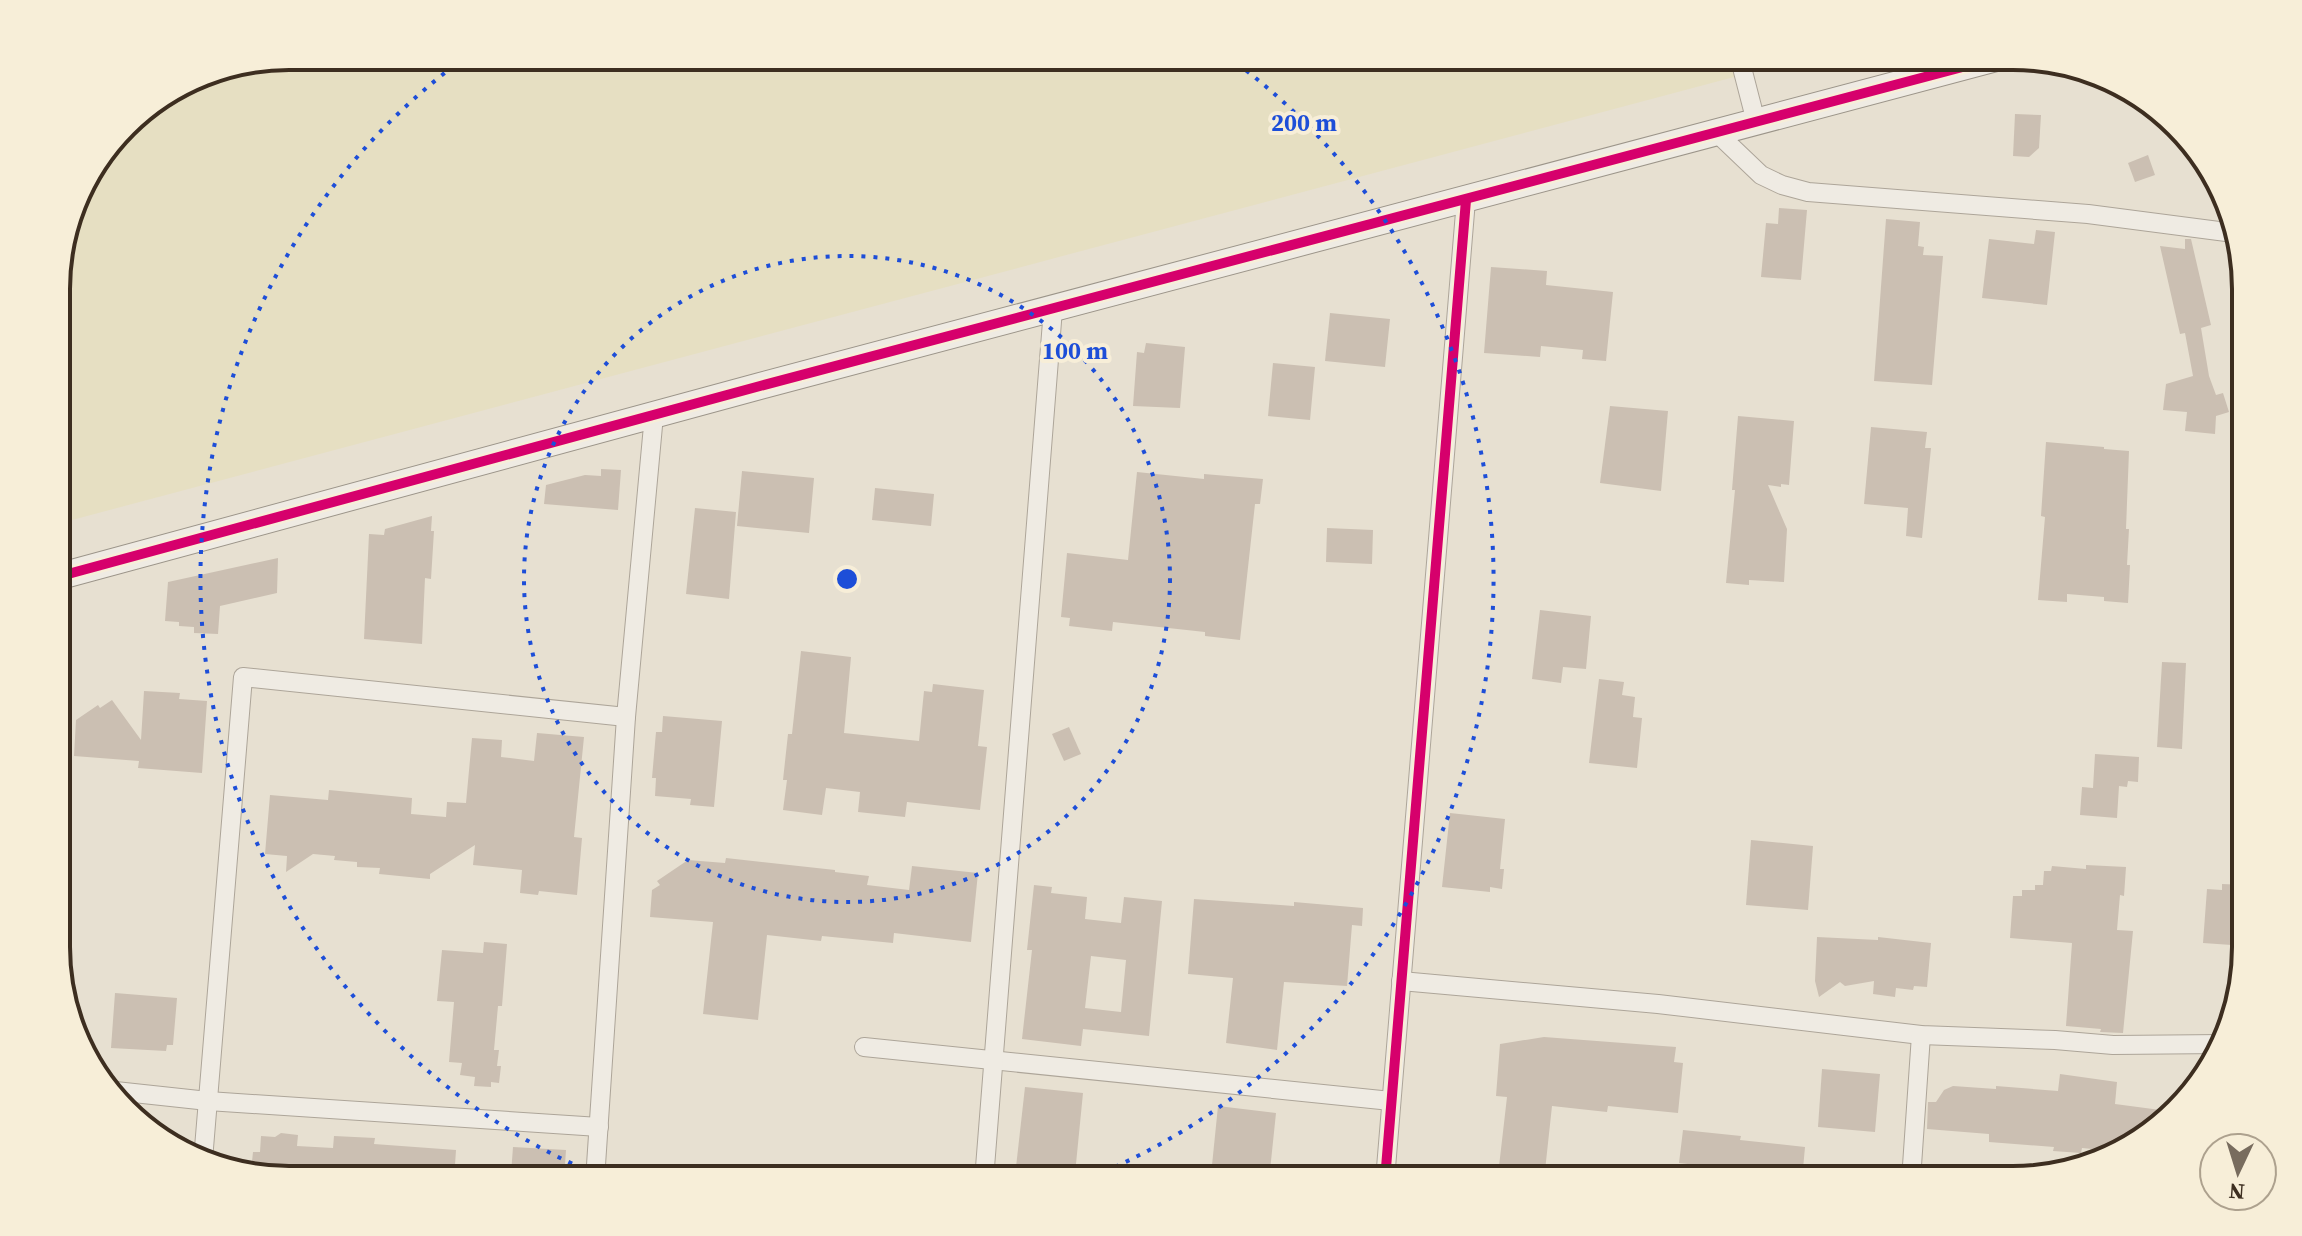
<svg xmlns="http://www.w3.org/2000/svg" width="2302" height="1236" font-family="'Source Serif 4',serif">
  <rect width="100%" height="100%" fill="#e7e0d1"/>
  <path fill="#e6dfc2" d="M289 56H1813L57 524V273L80 186 135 114 200 74Z"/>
  <g fill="#cbbfb2" fill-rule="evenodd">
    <path d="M2015 114 2041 115 2039 148 2029 157 2013 156Z"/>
    <path d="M2148 155 2155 175 2135 182 2128 163Z"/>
    <path d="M1779 208 1807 210 1801 280 1761 277 1766 223 1778 224Z"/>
    <path d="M1886 219 1920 222 1918 246 1924 247 1923 255 1943 256 1932 385 1874 381Z"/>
    <path d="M2036 230 2055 232 2047 305 1982 298 1989 239 2034 244Z"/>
    <path d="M2185 239H2191L2211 325 2201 328 2209 376 2216 395 2223 393 2229 412 2216 416 2215 434 2185 431 2187 412 2163 410 2166 384 2193 376 2185 333 2180 334 2160 246 2185 249Z"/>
    <path d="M1491 267 1547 271 1546 285 1613 292 1606 361 1582 359 1583 350 1541 346 1540 357 1484 353Z"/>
    <path d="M1330 313 1390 319 1385 367 1325 361Z"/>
    <path d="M1146 343 1185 347 1180 408 1133 406 1137 352 1144 353Z"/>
    <path d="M1273 363 1315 367 1310 420 1268 416Z"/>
    <path d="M1610 406 1668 411 1661 491 1600 483Z"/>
    <path d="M1738 416 1794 421 1789 485 1781 484V487L1768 485 1787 529 1784 582 1749 580V585L1726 583 1735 490H1732Z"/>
    <path d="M1871 427 1927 432 1925 448H1931L1922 538 1906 536 1908 508 1864 504Z"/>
    <path d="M2046 442 2104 447V449L2129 451 2126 529H2129L2127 565H2130L2128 603 2104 601V597L2067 594V602L2038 600 2045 517 2041 516Z"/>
    <path d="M601 469 621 470 618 510 544 504 546 485 585 475 601 476Z"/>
    <path d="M742 471 814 478 809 533 737 526Z"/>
    <path d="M1137 472 1204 479V474L1263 479 1260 504H1255L1240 640 1205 636V632L1113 622 1112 631 1069 626 1070 618 1061 617 1067 553 1128 560Z"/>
    <path d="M875 488 934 494 931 526 872 520Z"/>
    <path d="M695 508 736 512 729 599 686 594Z"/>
    <path d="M432 516 431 531H434L431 579 425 578 422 644 364 639 369 534 384 535 385 529Z"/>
    <path d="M1327 528 1373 530 1372 564 1326 562Z"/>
    <path d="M278 558 277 593 220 606 218 634 194 633V627L179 626V622L165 621 168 582Z"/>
    <path d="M1540 610 1591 616 1586 669 1563 667 1561 683 1532 679Z"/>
    <path d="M801 651 851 657 844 733 919 741 924 691 932 692 933 684 984 690 978 746 987 747 980 810 907 802 905 817 858 812 860 792 826 788 822 815 783 810 787 780H783L788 734H792Z"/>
    <path d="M2162 662 2186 663 2182 749 2157 747Z"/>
    <path d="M1599 679 1624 682 1622 695 1635 697 1633 717 1642 718 1637 768 1589 763Z"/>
    <path d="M144 691 180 693 179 699 207 701 202 773 138 768 139 761 74 756 76 720 98 705 100 708 112 700 141 740Z"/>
    <path d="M663 716 722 721 714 807 690 805 691 799 655 796 656 778H652L656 732H662Z"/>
    <path d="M1069 727 1081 754 1064 761 1052 734Z"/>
    <path d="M537 733 584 737 574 837 582 838 577 895 539 891 538 895 520 893 522 870 473 865 475 845 430 874V879L379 874 380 868 357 867V862L334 860 335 856 313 854 286 872 287 856 265 854 270 795 328 800 329 790 412 798 411 814 446 817 447 802 466 803 472 738 502 740 501 757 534 761Z"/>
    <path d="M2095 754 2139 757 2138 782 2128 781 2127 787 2119 786 2117 818 2080 815 2082 787 2093 788Z"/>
    <path d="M1450 813 1505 819 1500 869H1504L1502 889 1490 887V892L1442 887Z"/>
    <path d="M1751 840 1813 846 1808 910 1746 905Z"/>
    <path d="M726 858 835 870V872L869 876 867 885 909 890 912 866 978 873 971 942 894 933 893 943 822 936 821 941 767 935 758 1020 703 1014 713 922 650 917 652 890 660 885 657 881 688 860 725 863Z"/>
    <path d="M2086 865 2126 867 2124 896 2120 895 2117 930 2133 931 2123 1033 2100 1032 2101 1029 2066 1026 2072 943 2010 938 2013 896H2022V890H2035V885H2043L2044 871H2051L2052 866 2086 869Z"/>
    <path d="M2222 884 2246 885V946L2203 943 2207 889 2222 890Z"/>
    <path d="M1034 885 1052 887 1051 893 1087 897 1085 919 1121 923 1124 897 1162 901 1149 1036 1083 1029 1081 1046 1022 1039 1032 950H1027ZM1091 956 1126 960 1121 1012 1085 1008Z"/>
    <path d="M1194 899 1294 906V902L1363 908 1362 926 1352 925 1347 986 1284 982 1277 1050 1226 1043 1233 978 1188 974Z"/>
    <path d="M1817 937 1878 940V937L1931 943 1927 987 1914 986 1913 990 1896 988 1895 997 1873 994 1874 981 1845 986 1840 982 1819 997 1815 981Z"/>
    <path d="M484 942 507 944 502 1006H498L494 1050H499L497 1066H501L499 1083 491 1082V1087L474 1086 475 1077 460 1075 462 1063 449 1062 454 1002 437 1001 442 950 483 953Z"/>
    <path d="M115 993 177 998 173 1045H167L166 1051 111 1048Z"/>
    <path d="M1544 1037 1676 1047 1674 1062 1683 1063 1678 1113 1608 1106 1607 1112 1552 1106 1544 1180 1498 1175 1507 1097 1496 1096 1500 1044Z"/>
    <path d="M1822 1069 1880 1074 1875 1132 1818 1127Z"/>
    <path d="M2060 1074 2117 1082 2115 1104 2168 1111 2142 1141 2113 1151 2082 1148 2081 1153 2053 1151 2054 1147 1989 1142V1134L1927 1129 1928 1102H1936L1944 1090 1953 1086 1996 1089V1086L2058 1091Z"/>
    <path d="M1025 1087 1083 1093 1075 1174 1016 1167Z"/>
    <path d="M1218 1106 1276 1113 1269 1180 1211 1175Z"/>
    <path d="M1683 1130 1741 1136 1740 1140 1805 1147 1802 1180H1694L1696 1165 1679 1163Z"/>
    <path d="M281 1133 298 1135 297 1146 333 1148 334 1136 375 1138 374 1144 456 1150 454 1180H289L251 1171 253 1152H260L261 1136 275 1137Z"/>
    <path d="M513 1147 566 1150 564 1180H513V1174H511Z"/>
  </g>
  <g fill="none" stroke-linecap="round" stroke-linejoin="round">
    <defs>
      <g id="street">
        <path d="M1739 56 1756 122"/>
        <path d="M1717 133 1761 175 1782 185 1808 192 2088 214 2234 233"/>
        <path d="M1401 981 1658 1004 1921 1035 2055 1040 2113 1045 2223 1044"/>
        <path d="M864 1047 1391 1101"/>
        <path d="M106 1090 208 1101 599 1127"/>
        <path d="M203 1160 243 677 626 717"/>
        <path d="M595 1180 626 717 654 415"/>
        <path d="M984 1180 1053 309"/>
        <path d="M1385 1180 1466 200"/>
        <path d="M1911 1180 1921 1035"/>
      </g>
      <path id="secondary" d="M57 577 760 386 2004 56"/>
    </defs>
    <use href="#street" stroke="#ada599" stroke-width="20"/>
    <use href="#secondary" stroke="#9c958a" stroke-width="28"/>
    <use href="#street" stroke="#efebe3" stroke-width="18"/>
    <use href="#secondary" stroke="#efebe3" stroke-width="26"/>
    <defs>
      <g id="cycleway">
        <path d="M57 577 760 386 2004 56"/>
        <path d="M1385 1180 1466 200"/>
      </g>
    </defs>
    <use href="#cycleway" stroke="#f7eed8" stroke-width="15"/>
    <use href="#cycleway" stroke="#d6006c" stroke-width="10"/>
  </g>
  <g fill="none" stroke="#1d4ed8" stroke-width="4" stroke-dasharray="4 8">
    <circle cx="847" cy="579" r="323"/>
    <path d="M605 1178A646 646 0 0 1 467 56M1227 56A646 646 0 0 1 1089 1178"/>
  </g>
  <path d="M0 0H2302V1236H0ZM289 70H2013A219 219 0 0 1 2232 289V947A219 219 0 0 1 2013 1166H289A219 219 0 0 1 70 947V289A219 219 0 0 1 289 70Z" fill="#f7eed8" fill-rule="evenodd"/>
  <path fill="none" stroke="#3d2e20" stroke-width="4" d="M289 70H2013A219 219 0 0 1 2232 289V947A219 219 0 0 1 2013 1166H289A219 219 0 0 1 70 947V289A219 219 0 0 1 289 70Z"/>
  <circle cx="847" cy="579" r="12" fill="#1d4ed8" stroke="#f7eed8" stroke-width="4"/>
  <g font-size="24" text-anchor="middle" font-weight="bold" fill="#1d4ed8" stroke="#f7eed8" stroke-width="8" stroke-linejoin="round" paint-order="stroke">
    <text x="1304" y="131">200 m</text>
    <text x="1075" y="359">100 m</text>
  </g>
  <g transform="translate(2238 1172) rotate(184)"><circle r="38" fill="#f7eed8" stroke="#ada18e" stroke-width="2"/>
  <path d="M0-6L14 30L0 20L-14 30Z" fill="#786c5e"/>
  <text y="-12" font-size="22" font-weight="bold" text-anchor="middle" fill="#3d2e20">N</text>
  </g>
</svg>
